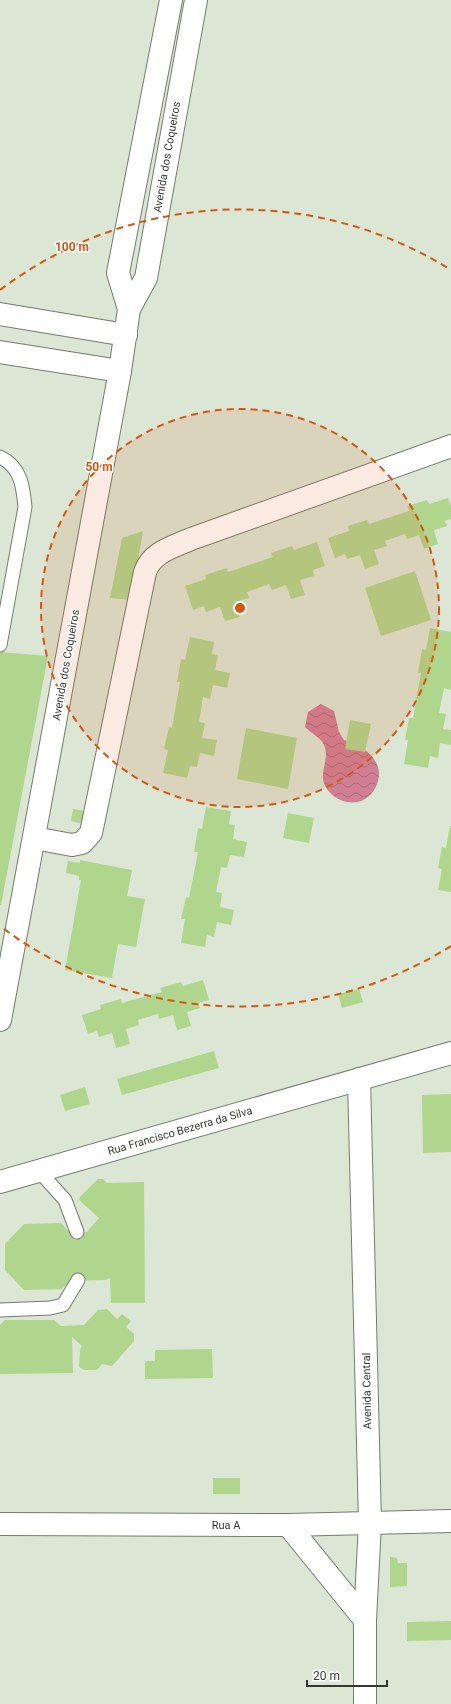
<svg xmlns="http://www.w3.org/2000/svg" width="451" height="1704" font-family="Roboto,sans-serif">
  <defs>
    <pattern id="water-waves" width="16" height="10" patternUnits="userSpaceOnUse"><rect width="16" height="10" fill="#d17f94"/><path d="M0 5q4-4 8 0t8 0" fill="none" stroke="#aa6979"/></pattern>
  </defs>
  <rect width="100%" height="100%" fill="#dce6d4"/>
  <path fill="url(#water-waves)" d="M321 704 334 711 339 732 344 740C359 744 378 755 379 773 379 781 376 789 370 795 355 811 326 799 323 779 322 766 330 756 323 743 320 738 310 732 305 727L308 712Z"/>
  <g fill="#b0d68e">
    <path d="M448 498 451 506V519L445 521 447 526 434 530 438 544 424 549 419 535 407 539 405 534 385 541 387 546 374 550 379 564 365 569 360 555 347 559 345 554 335 558 328 538 349 531 348 526 367 520 369 524 409 511 407 506 427 500 429 504Z"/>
    <path d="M143 531 131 600 110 598 122 538Z"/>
    <path d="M317 542 325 566 313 570 314 576 300 580 305 595 291 599 286 585 272 590 269 584 247 592 249 598 235 602 240 617 225 621 220 607 206 612 204 606 193 610 185 586 206 579 205 575 227 568 228 572 273 557 271 553 292 546 294 550Z"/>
    <path d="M415 571 431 620 381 636 365 588Z"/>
    <path d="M430 628 451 632V690L444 688 439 713 446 714 443 729 451 730V745L440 743 438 758 430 756 428 768 404 764 408 740H405L409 718H413L421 673H418L422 649 426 650Z"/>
    <path d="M190 637 214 642 212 654 218 655 215 670 230 673 227 688 213 685 210 699 203 697 199 722 205 723 202 738 217 740 214 756 200 753 197 767 190 766 187 778 163 773 168 750 164 749 169 727 172 728 180 682H177L181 659 185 660Z"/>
    <path d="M0 652 48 656 1 905H0Z"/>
    <path d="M350 720 371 724 365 752 345 749Z"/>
    <path d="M246 728 297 738 288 789 237 779Z"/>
    <path d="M206 807 231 811 229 824 235 825 233 839 247 842 244 857 230 855 227 868 221 867 216 892 222 893 220 907 234 910 231 925 217 922 214 937 207 935 205 947 181 943 185 919H181L186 897 189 898 198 852H194L198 828 202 829Z"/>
    <path d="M73 809 92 812 89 825 71 821Z"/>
    <path d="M288 813 314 818 309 843 283 838Z"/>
    <path d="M450 826H451V892L438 890 442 869 438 868 442 847 446 848Z"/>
    <path d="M80 860 132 870 127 896 145 899 136 947 118 944 112 978 65 970 81 880H79V876L66 873 68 861 80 863Z"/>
    <path d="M203 980 209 1000 198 1003 200 1008 187 1012 191 1026 177 1030 173 1015 159 1019 158 1014 138 1020 139 1025 126 1029 130 1044 116 1048 112 1033 99 1037 97 1031 88 1034 82 1015 101 1009 100 1005 121 999 122 1003 162 992 160 988 181 982 183 986Z"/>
    <path d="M359 989 363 1002 342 1008 338 994Z"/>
    <path d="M214 1051 219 1068 122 1095 117 1079Z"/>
    <path d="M85 1087 90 1104 65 1111 60 1095Z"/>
    <path d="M451 1094V1152L423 1153 422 1095Z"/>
    <path d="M98 1179H103L107 1183 144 1182 145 1303H111L110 1278 105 1280 70 1281 62 1289 24 1290 5 1270V1244L24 1224 61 1223 69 1232H87L99 1218 79 1200 80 1197Z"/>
    <path d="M107 1309 117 1319 122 1314 131 1321 126 1327 134 1334V1341L112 1366 102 1364 97 1370H84L79 1367 80 1350 82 1346 72 1337 73 1373 0 1374V1325L5 1320H54L61 1326 84 1325 98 1310Z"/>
    <path d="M212 1349 213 1378 145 1379V1361H155V1350Z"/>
    <rect x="213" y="1478" width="27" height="16"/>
    <path d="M390 1557 397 1558 398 1563H407V1586L390 1587Z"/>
    <path d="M451 1621V1640L407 1641V1622Z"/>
  </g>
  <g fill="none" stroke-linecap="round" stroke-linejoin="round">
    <defs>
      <g id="service">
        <path d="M0 457C21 467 23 486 25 507L0 645"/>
        <path d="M39 1171 65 1200 77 1232"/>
        <path d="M0 1310 50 1308 63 1305 78 1280"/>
      </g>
      <g id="minor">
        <path d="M0 314 126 335"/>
        <path d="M0 352 120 371"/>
        <path d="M34 838 72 845 82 843 91 833 145 572C152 552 173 547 191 539L451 446"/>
        <path d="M359 1079 370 1523 365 1620V1704"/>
        <path d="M0 1182 451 1053"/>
        <path d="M0 1524 288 1525 451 1521"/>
        <path d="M288 1525 365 1620"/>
      </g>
      <g id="secondary">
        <path d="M129 309 146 278 196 0"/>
        <path d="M0 1020 120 371 129 309 118 273 171 0"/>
      </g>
    </defs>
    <use href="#service" stroke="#747d6c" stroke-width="15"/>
    <use href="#minor" stroke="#747d6c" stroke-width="24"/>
    <use href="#secondary" stroke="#747d6c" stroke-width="24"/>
    <use href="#service" stroke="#fff" stroke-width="13"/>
    <use href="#minor" stroke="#fff" stroke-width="22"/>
    <use href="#secondary" stroke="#fff" stroke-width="22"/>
  </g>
  <circle cx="240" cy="608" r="199" fill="#d65610" fill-opacity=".12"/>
  <g fill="none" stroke="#d65610" stroke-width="2" stroke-dasharray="7 5">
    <circle cx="240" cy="608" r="199"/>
    <path d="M451 946A398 398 0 0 1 0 926M0 290A398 398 0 0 1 451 270"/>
  </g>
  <g text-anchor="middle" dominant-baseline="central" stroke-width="3" stroke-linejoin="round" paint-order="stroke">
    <g font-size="11" fill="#343831" stroke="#fff">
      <text transform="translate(167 157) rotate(-80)">Avenida dos Coqueiros</text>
      <text transform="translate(66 665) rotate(-80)">Avenida dos Coqueiros</text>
      <text transform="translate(180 1131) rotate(-16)">Rua Francisco Bezerra da Silva</text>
      <text transform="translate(367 1391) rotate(-91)">Avenida Central</text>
      <text x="226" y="1525">Rua A</text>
    </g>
  </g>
  <circle cx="240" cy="608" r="6" fill="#d65610" stroke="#fff" stroke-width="2"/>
  <g font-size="12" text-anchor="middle" font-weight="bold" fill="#d65610" stroke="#fff" stroke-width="3" stroke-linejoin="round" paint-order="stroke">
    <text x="72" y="251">100 m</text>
    <text x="99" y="471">50 m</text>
  </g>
  <path d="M307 1680v6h80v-6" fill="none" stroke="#343831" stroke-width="2"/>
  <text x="313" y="1680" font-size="12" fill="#343831" stroke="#ffffff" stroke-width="3" paint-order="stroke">20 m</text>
</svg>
